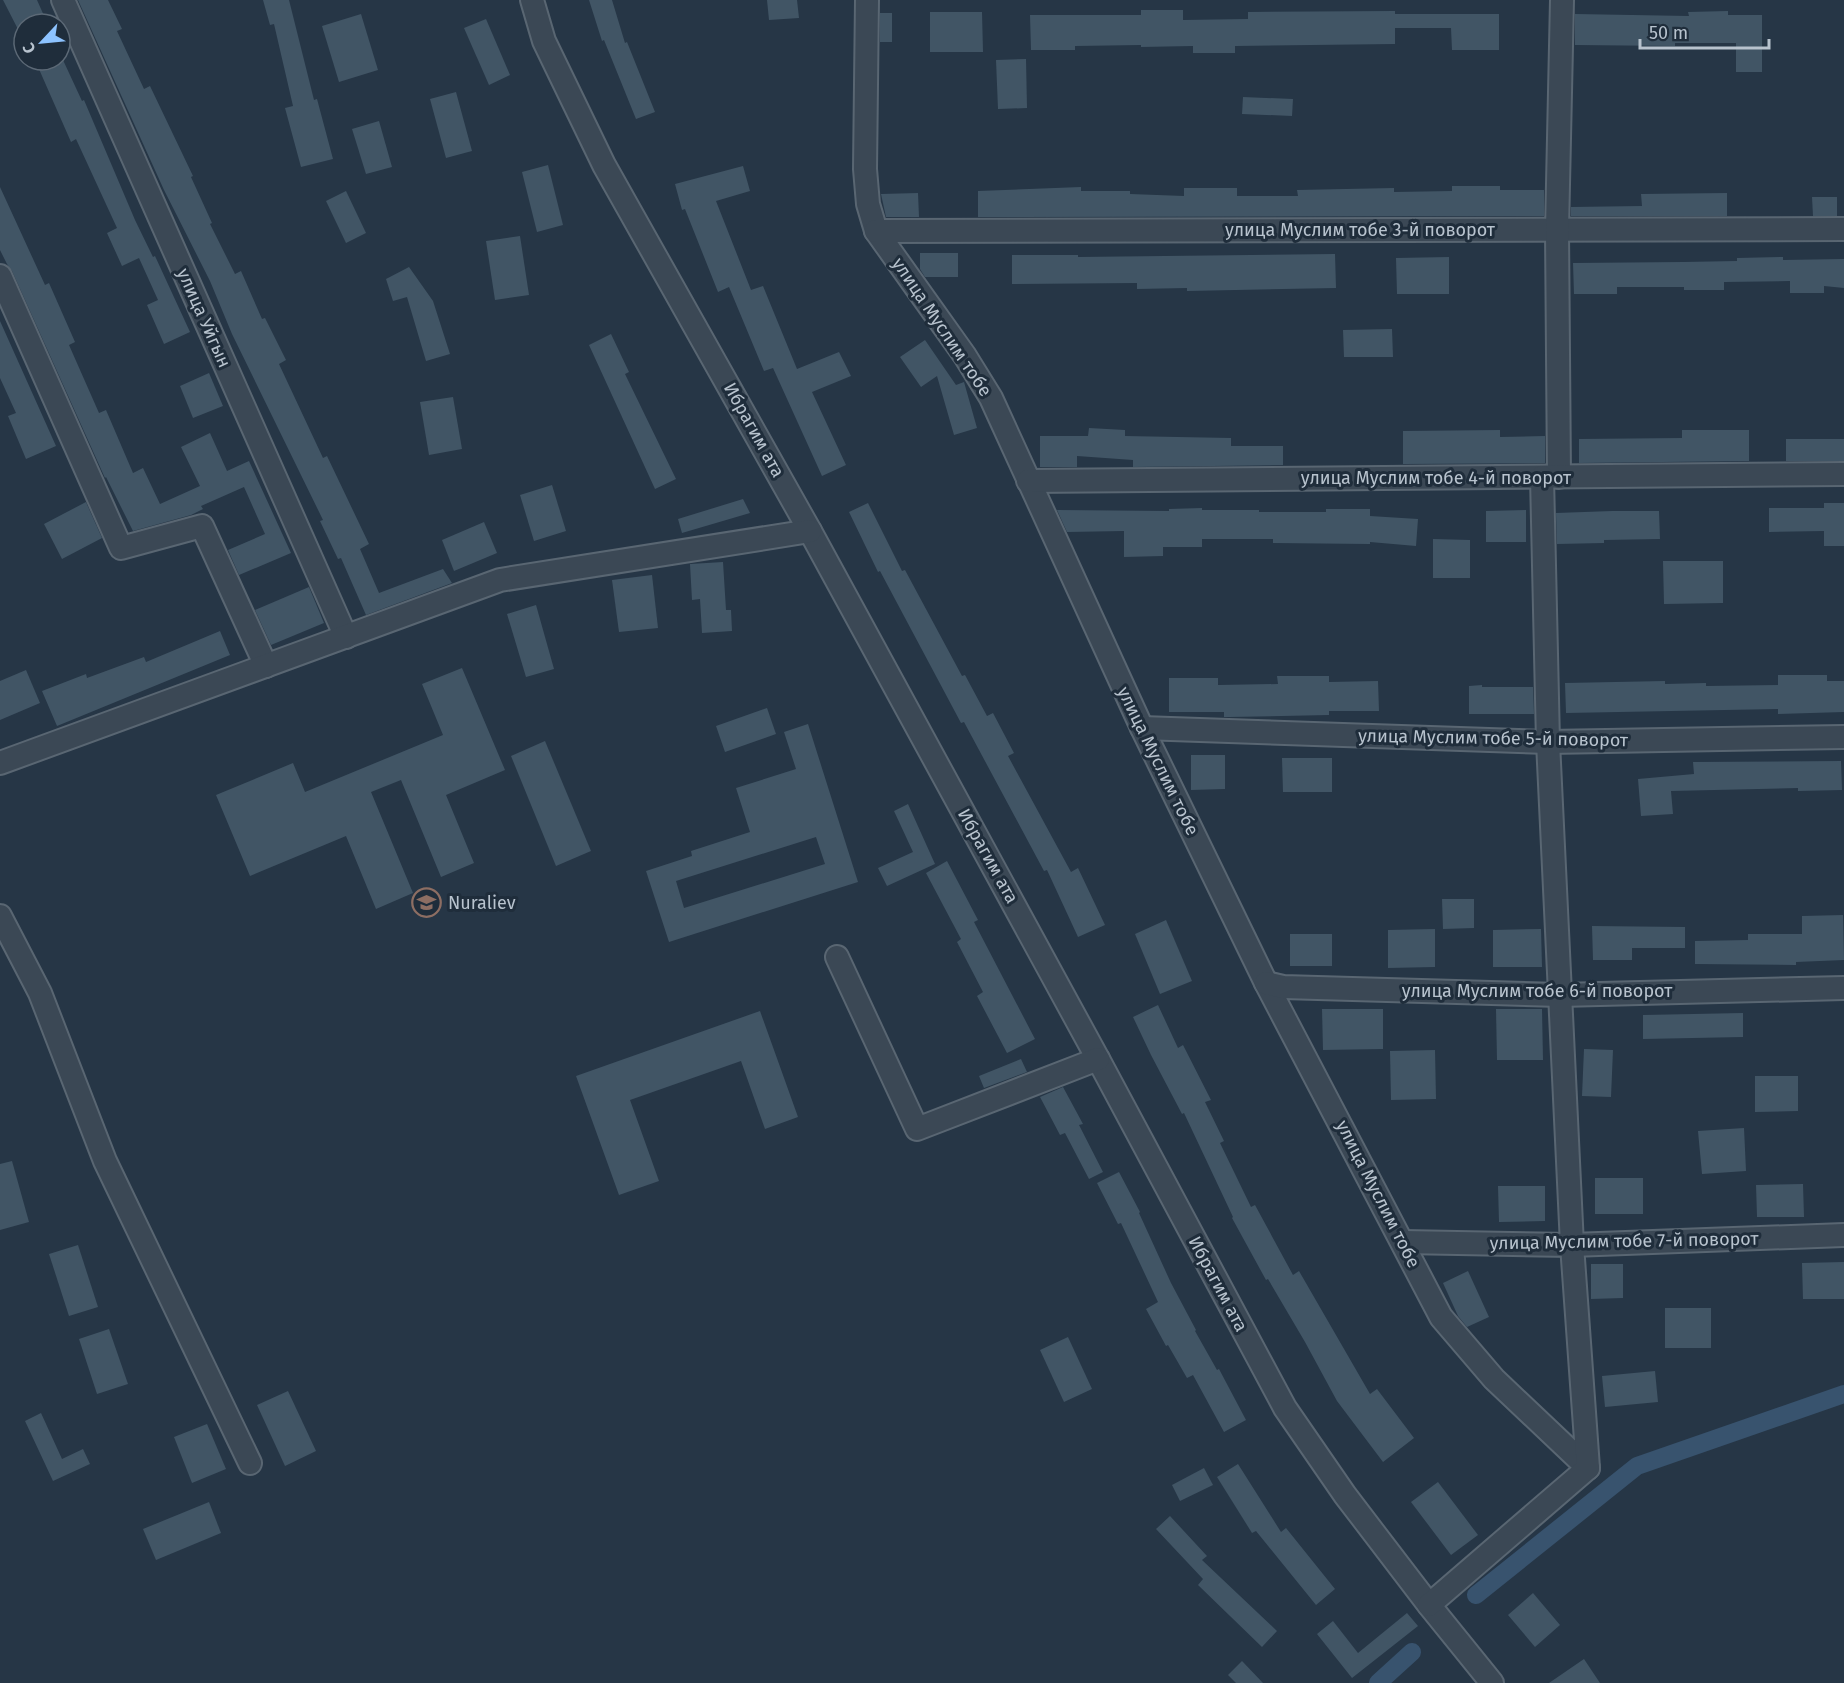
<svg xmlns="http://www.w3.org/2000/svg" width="1844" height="1683" font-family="'Fira Sans',sans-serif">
  <rect width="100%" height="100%" fill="#263646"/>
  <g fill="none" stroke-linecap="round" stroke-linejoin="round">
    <g stroke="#38536e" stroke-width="18">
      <path d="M1476 1595 1637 1466 1844 1394"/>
      <path d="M1378 1683 1412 1652"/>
    </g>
  </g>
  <g fill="#415565" fill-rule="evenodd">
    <path d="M3 0H37L45 18 31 24H24V41Z"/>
    <path d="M78 0H108L122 29 117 31 144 89 150 86 193 176 191 177 212 223 210 224 235 274 241 271 262 319 265 318 286 360 279 364 323 458 327 456 369 544 360 549 379 593 443 569 452 583 366 615 341 558 338 559 320 521 323 520 232 334 210 281 164 190Z"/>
    <path d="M263 0H289L314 100 317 99 333 159 301 167 285 108 293 106 274 24 270 25Z"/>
    <path d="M589 0H612L625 43 627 42 655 112 636 119 604 40 602 41Z"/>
    <path d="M767 0H797L799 18 769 20Z"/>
    <path d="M1141 10H1183V20L1248 19V12L1395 11V14H1499V50H1452L1451 28H1395V44L1235 46V53H1193V46L1141 47V45L1075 46V50H1031L1030 15H1141Z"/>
    <path d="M1728 11V15H1762V72H1736V43H1675V46L1575 45V14L1689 16 1688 12Z"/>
    <path d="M930 12H982L983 52H930Z"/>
    <rect x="880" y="13" width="12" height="29"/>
    <path d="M361 14 378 70 339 82 322 26Z"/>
    <path d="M486 19 510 75 489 85 464 28Z"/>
    <path d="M1026 59 1027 108 998 109 996 60Z"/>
    <path d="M35 60H63L82 101 84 100 135 220 153 257 155 256 190 332 164 344 147 305 158 300 139 258 122 266 107 233 117 228 76 139 71 142Z"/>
    <path d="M456 92 472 151 446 158 430 99Z"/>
    <path d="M1243 97 1293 99 1292 116 1242 114Z"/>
    <path d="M379 121 392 167 366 174 352 129Z"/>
    <path d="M548 165 563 225 537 232 522 172Z"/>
    <path d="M743 166 750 191 716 201 751 290 763 286 797 369 839 352 851 376 812 392 846 465 822 476 773 368 764 371 729 287 718 292 685 209 682 210 675 184Z"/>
    <path d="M1452 186H1500V190H1544V216L978 217V191L1081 187V191H1130V194L1184 196V188H1237V196H1298L1297 190 1394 188V192L1452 191Z"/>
    <path d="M0 187 45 285 49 283 75 342 69 345 99 413 106 410 133 473 143 468 160 504 200 486 181 447 210 433 227 471 249 461 291 553 239 575 228 550 265 534 244 487 201 506 203 509 191 515 133 531 106 477 105 478 12 271 7 264 0 250Z"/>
    <path d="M346 191 366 233 346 243 326 201Z"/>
    <path d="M918 193 919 217H886L881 194Z"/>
    <path d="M1727 193V216H1571V207L1642 206 1641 194Z"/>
    <path d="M1812 197H1837V216H1813Z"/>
    <path d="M520 236 529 295 495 300 486 241Z"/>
    <path d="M920 253H958V277H925L920 269Z"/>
    <path d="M1335 254 1336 288 1187 291V288L1137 289V283L1012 284V255H1078V257Z"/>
    <path d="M1449 257V294H1397L1396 258Z"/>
    <path d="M1783 257V260L1844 259V288L1824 286V293H1790V281L1724 282V290H1684V287H1617V294H1574L1573 263 1683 262 1737 261V258Z"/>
    <path d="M409 267 433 301 450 354 426 361 407 297 393 301 386 279Z"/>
    <path d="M0 321 56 446 26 459 8 416 16 413 0 378Z"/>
    <path d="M1392 329 1393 357H1344L1343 330Z"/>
    <path d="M611 334 629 372 625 374 676 479 655 489 589 345Z"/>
    <path d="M925 340 956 385 964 382 977 428 954 435 937 376 921 387 900 357Z"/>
    <path d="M209 373 223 406 193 418 180 386Z"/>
    <path d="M453 397 462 449 429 455 420 402Z"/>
    <path d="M1089 428 1125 430V436L1231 438V446H1283V465L1133 467V460L1077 456V467H1040V436H1088Z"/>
    <path d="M1500 430V437L1545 436V463L1403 464V431Z"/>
    <path d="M1682 430H1749V461L1579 463V439L1682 438Z"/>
    <rect x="1786" y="439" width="58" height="22"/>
    <path d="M552 485 566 531 534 541 520 495Z"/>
    <path d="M743 499 750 513 682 533 678 519Z"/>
    <path d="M86 502 102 538 62 559 44 524Z"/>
    <path d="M868 503 902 571 905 570 962 676 965 675 987 716 993 713 1014 753 1008 756 1071 872 1078 868 1105 925 1078 937 1047 870 1044 871 964 722 961 723 880 571 878 572 849 512Z"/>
    <path d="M1824 503H1844V546H1824V531L1769 532V508H1824Z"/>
    <path d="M1202 508V510H1259V512H1326V509H1370V516L1418 519 1416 546 1370 542V544L1273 543V539H1202V547H1163V556L1124 557V531L1067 532 1057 510 1169 511V509Z"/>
    <path d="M1526 510V542H1486V511Z"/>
    <path d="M1612 511H1659L1660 539 1604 540V543L1557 544 1556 513Z"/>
    <path d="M484 522 497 553 454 571 442 540Z"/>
    <path d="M1433 539 1470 540V578H1433Z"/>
    <path d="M1663 561H1723V603L1664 604Z"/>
    <path d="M723 562 726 610H731L732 631 702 633 700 599 692 600 690 564Z"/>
    <path d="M652 575 658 628 619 632 612 580Z"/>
    <path d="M309 587 324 623 271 645 255 610Z"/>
    <path d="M536 605 554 669 526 677 507 614Z"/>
    <path d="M220 631 230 655 57 726 42 691 86 674 87 678 144 657 146 662Z"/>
    <path d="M462 668 505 770 446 795 474 863 441 877 401 780 371 792 413 893 376 909 346 836 250 876 216 795 293 763 305 792 443 735 422 684Z"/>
    <path d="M26 670 40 703 0 720V681Z"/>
    <path d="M1778 675H1827V681H1844V712L1778 714V709L1566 713 1565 683 1665 681V684L1706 683V686L1778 685Z"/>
    <path d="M1277 676H1329V682L1378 681 1379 711H1329V715L1229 717H1224V712H1169V678H1218V685L1278 684Z"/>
    <path d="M1482 685V687H1533L1534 714H1469V686Z"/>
    <path d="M767 708 776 734 725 752 716 726Z"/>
    <path d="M808 724 858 882 669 942 646 871 692 856 691 851 750 832 736 788 796 769 784 732ZM816 837 825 864 684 908 676 881Z"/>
    <path d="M545 741 591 851 556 866 511 756Z"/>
    <path d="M1191 755H1225V789L1191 790Z"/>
    <path d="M1282 758H1332V792H1283Z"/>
    <path d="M1841 761 1842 790 1798 791V788L1671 791 1673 814 1641 816 1638 779 1694 774 1693 762Z"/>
    <path d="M908 804 935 864 887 886 878 868 913 852 894 811Z"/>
    <path d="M947 861 978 920 974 922 1035 1039 1007 1053 977 996 983 992 957 942 961 939 926 873Z"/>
    <path d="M1442 899H1474V928L1443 929Z"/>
    <path d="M1843 915 1844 960 1796 962V965L1695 964V941L1748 940V934H1802V916Z"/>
    <path d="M1166 920 1192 981 1160 994 1135 934Z"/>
    <path d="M1592 926 1685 927V948H1632V960H1593Z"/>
    <path d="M1435 929V967L1388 968V930Z"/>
    <path d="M1541 929 1542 967H1493V930Z"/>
    <rect x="1290" y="934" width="42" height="32"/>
    <path d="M1158 1005 1178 1048 1183 1045 1211 1100 1205 1102 1224 1141 1220 1143 1251 1207 1255 1205 1293 1275 1299 1271 1370 1394 1377 1389 1414 1438 1383 1462 1337 1401 1305 1342 1268 1279 1266 1280 1232 1218 1233 1217 1184 1113 1182 1114 1151 1055 1133 1017Z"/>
    <path d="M1322 1009H1383V1049L1323 1050Z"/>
    <path d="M1496 1009H1542L1543 1060H1497Z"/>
    <path d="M760 1011 798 1117 765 1129 741 1061 630 1100 659 1181 619 1195 576 1076Z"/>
    <path d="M1743 1013V1037L1643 1039V1015Z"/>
    <path d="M1584 1049 1613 1050 1611 1097 1582 1096Z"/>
    <path d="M1435 1050 1436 1099 1391 1100 1390 1051Z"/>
    <path d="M1021 1059 1027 1072 984 1088 979 1076Z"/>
    <path d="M1755 1076H1798V1111L1755 1112Z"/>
    <path d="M1063 1087 1083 1124 1079 1125 1103 1172 1089 1179 1065 1133 1060 1135 1040 1097Z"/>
    <path d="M1744 1128 1746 1171 1702 1174 1698 1131Z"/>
    <path d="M12 1161 29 1222 0 1230V1164Z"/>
    <path d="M1119 1172 1140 1212 1139 1213 1171 1283 1196 1330 1195 1331 1217 1370 1219 1369 1246 1420 1224 1432 1193 1375 1187 1378 1168 1345 1166 1346 1146 1309 1158 1302 1121 1223 1118 1224 1097 1183Z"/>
    <rect x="1595" y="1178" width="48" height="36"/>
    <path d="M1803 1184 1804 1217H1757L1756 1185Z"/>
    <path d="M1498 1186H1545V1221L1499 1222Z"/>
    <path d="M78 1245 98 1307 69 1316 49 1254Z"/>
    <path d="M1844 1262V1299H1803L1802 1263Z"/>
    <path d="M1591 1264H1623V1298L1591 1299Z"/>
    <path d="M1468 1271 1489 1317 1467 1327 1458 1316 1443 1283Z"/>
    <rect x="1665" y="1308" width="46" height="40"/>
    <path d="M109 1329 128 1384 97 1394 79 1339Z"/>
    <path d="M1068 1337 1092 1389 1064 1402 1040 1350Z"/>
    <path d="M1655 1371 1658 1402 1605 1407 1602 1376Z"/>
    <path d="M288 1391 316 1451 285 1466 257 1405Z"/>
    <path d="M41 1413 62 1459 83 1449 90 1464 53 1481 25 1421Z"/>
    <path d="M207 1424 226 1469 192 1483 174 1437Z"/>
    <path d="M1238 1464 1281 1532 1286 1528 1335 1589 1316 1605 1256 1531 1252 1533 1217 1477Z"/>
    <path d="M1204 1468 1213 1485 1180 1501 1172 1485Z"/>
    <path d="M1438 1482 1478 1535 1451 1555 1411 1502Z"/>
    <path d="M209 1502 221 1533 156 1560 143 1529Z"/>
    <path d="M1170 1516 1207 1556 1202 1560 1277 1631 1262 1647 1198 1585 1203 1579 1156 1529Z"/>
    <path d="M1533 1593 1560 1625 1535 1647 1508 1615Z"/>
    <path d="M1407 1613 1418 1626 1352 1678 1317 1634 1333 1621 1358 1653Z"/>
    <path d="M1584 1659 1600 1683H1549Z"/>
    <path d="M1242 1661 1263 1683H1236L1228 1675Z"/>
  </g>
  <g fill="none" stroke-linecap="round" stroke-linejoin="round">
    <defs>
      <g id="minor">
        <path d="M63 0 346 637"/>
        <path d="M532 0 544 41 604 165 810 531 1098 1059 1285 1408 1345 1495 1429 1605 1492 1683"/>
        <path d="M867 0 865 169 868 204 876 231 965 356 991 398 1142 728 1266 983 1441 1317 1494 1379 1588 1468"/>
        <path d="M876 231 1844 229"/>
        <path d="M0 276 121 548 202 526 266 666"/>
        <path d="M1559 477 1557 230 1562 0"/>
        <path d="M1028 481 1844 474"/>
        <path d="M1142 728 1548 742 1844 737"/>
        <path d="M0 763 500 580 810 531"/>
        <path d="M0 916 40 993 105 1161 250 1463"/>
        <path d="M837 957 917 1129 1098 1059"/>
        <path d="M1266 983 1283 987 1560 995 1844 988"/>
        <path d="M1403 1242 1572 1245 1844 1235"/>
        <path d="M1429 1605 1588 1468 1572 1245 1548 742 1542 477"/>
      </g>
    </defs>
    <use href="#minor" stroke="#596672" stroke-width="26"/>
    <use href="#minor" stroke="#3b4855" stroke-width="22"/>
  </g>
  <defs>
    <symbol id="school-ring" viewBox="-11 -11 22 22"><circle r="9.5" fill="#1f2d3b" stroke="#8d6e63" stroke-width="1.5"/><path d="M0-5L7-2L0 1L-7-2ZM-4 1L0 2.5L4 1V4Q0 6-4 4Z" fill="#8d6e63"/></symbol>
  </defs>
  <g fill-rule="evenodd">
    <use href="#school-ring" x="410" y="886" width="33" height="33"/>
  </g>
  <g text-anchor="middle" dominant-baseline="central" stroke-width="6" stroke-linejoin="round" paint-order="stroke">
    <g font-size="18" fill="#b8c3ce" stroke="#1f2d3b">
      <text x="1360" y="230">улица Муслим тобе 3-й поворот</text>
      <text transform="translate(204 318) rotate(66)">улица Уйгын</text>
      <text transform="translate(942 327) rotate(56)">улица Муслим тобе</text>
      <text transform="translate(754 430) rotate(61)">Ибрагим ата</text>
      <text x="1436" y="478">улица Муслим тобе 4-й поворот</text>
      <text transform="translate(1493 738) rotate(1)">улица Муслим тобе 5-й поворот</text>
      <text transform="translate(1158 761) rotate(64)">улица Муслим тобе</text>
      <text transform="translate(988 856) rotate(61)">Ибрагим ата</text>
      <text x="1537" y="991">улица Муслим тобе 6-й поворот</text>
      <text transform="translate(1378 1194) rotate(63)">улица Муслим тобе</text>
      <text transform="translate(1624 1241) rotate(-1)">улица Муслим тобе 7-й поворот</text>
      <text transform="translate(1218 1284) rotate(62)">Ибрагим ата</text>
    </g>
    <g font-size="18" fill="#b8c3ce" stroke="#1f2d3b" text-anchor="start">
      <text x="448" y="903">Nuraliev</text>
    </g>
  </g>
  <g transform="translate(42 42) rotate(244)"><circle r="28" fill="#1f2d3b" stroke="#5c6976" stroke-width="1.5"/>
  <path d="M0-4.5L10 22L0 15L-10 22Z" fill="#8dc3ff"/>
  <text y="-9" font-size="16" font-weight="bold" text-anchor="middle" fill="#b8c3ce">С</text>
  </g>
  <path d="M1640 39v9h129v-9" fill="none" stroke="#b8c3ce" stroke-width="3"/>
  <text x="1649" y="39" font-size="18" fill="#b8c3ce" stroke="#1f2d3b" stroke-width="4.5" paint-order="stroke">50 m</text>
</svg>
